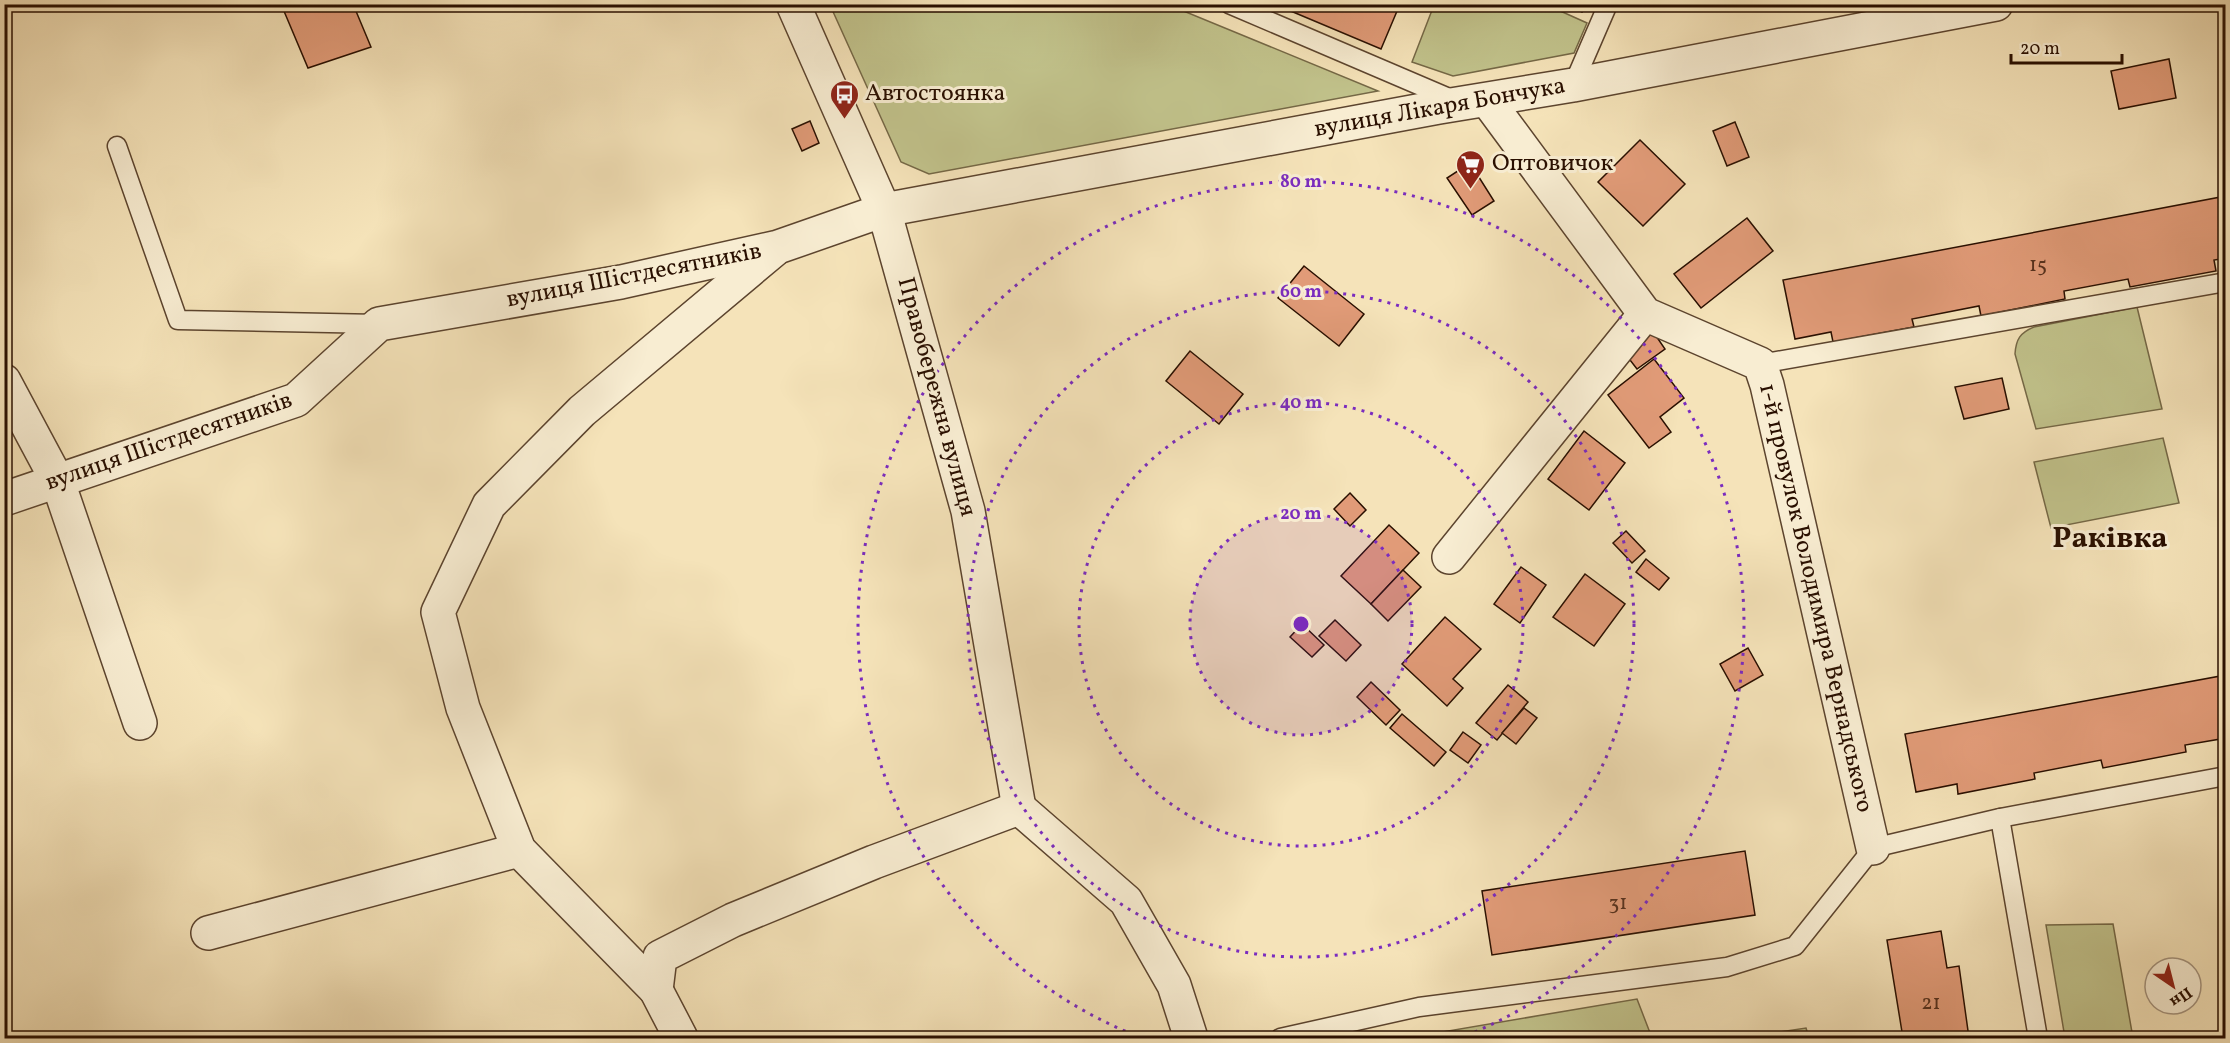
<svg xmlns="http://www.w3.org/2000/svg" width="2230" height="1043" font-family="Vollkorn,serif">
  <rect width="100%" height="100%" fill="#f5e3b9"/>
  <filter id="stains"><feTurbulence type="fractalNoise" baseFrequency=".00333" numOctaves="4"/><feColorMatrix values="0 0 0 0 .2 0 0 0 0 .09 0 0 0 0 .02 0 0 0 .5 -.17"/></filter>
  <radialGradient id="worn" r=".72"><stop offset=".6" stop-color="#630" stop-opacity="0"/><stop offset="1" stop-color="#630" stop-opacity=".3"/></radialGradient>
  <g fill="#c1c28b" stroke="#756846" stroke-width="1.5">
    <path d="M830 5H1169L1378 91 929 174 901 162Z"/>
    <path d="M1434 5H1547L1587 23 1574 53 1453 76 1412 62Z"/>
    <path d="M2137 307 2162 409 2036 429 2015 354C2016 339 2020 333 2034 327Z"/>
    <path d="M2163 438 2179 503 2051 528 2034 462Z"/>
    <path d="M2113 924 2133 1038H2065L2046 925Z"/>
    <path d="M1637 999 1652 1038H1444L1442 1032Z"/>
    <path d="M1806 1028 1809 1038H1739Z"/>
  </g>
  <g fill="#e19b78" stroke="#290f00" stroke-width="1.5">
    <path d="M281 4H353L371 47 308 68Z"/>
    <path d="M1274 4H1400L1381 49Z"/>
    <path d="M1564 4H1585L1582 12Z"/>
    <path d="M2169 59 2176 98 2119 109 2111 71Z"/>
    <path d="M810 121 819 143 802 151 792 129Z"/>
    <path d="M1735 122 1749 157 1727 166 1713 131Z"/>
    <path d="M1640 140 1685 184 1643 226 1598 182Z"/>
    <path d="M1470 163 1494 201 1472 215 1447 178Z"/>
    <path d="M2226 196V258L2214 260 2216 271 2130 287 2128 279 2064 291 2065 299 1981 316 1979 306 1912 319 1914 327 1833 342 1831 332 1795 339 1783 280Z"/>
    <path d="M1747 218 1773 251 1701 308 1674 274Z"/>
    <path d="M1304 266 1364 314 1339 346 1278 298Z"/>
    <path d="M1652 330 1665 349 1637 369 1623 351Z"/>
    <path d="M1190 351 1243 394 1219 424 1166 381Z"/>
    <path d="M1654 359 1684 398 1660 417 1671 432 1649 448 1608 395Z"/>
    <path d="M2002 378 2009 409 1964 419 1955 387Z"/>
    <path d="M1584 431 1625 463 1589 510 1548 479Z"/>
    <path d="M1350 493 1366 510 1350 526 1334 509Z"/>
    <path d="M1389 525 1419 553 1371 604 1341 576Z"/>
    <path d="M1626 531 1645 551 1632 563 1613 543Z"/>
    <path d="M1646 559 1669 578 1659 590 1636 572Z"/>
    <path d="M1521 567 1546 585 1520 623 1494 604Z"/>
    <path d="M1403 570 1421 587 1388 621 1371 604Z"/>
    <path d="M1585 574 1625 604 1594 646 1553 617Z"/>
    <path d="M1445 617 1481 649 1453 679 1463 688 1447 706 1402 664Z"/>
    <path d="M1335 620 1361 645 1346 661 1319 636Z"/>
    <path d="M1302 624 1324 645 1312 657 1290 637Z"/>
    <path d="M1748 648 1763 675 1735 691 1720 664Z"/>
    <path d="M2226 675V738L2185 745 2186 752 2103 768 2101 760 2034 773 2035 779 1958 794 1957 784 1916 792 1905 734Z"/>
    <path d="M1371 682 1400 710 1386 725 1357 697Z"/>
    <path d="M1508 685 1528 702 1497 740 1476 723Z"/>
    <path d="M1524 708 1537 718 1516 744 1502 733Z"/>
    <path d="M1402 714 1446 752 1434 766 1390 728Z"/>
    <path d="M1463 732 1481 745 1468 763 1450 750Z"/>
    <path d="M1745 851 1755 915 1492 955 1482 891Z"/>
    <path d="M1941 931 1947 968 1959 966 1969 1038H1903L1887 940Z"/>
  </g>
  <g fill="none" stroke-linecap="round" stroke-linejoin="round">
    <defs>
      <g id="service">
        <path d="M1229 4 1456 101"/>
        <path d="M1573 85 1608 4"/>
        <path d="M117 146 178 320 379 324"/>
        <path d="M1760 364 2226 282"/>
        <path d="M2000 818 2038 1038"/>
        <path d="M1280 1038 1419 1007 1727 967 1795 946 1873 848 2000 818 2226 776"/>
      </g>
      <g id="minor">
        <path d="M1487 100 1645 314 1760 364 1767 385 1873 848"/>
        <path d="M4 381 58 482 140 723"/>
        <path d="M4 499 296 400 379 324 621 282 778 247 884 210 968 511 1019 808"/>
        <path d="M1449 557 1645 314"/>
        <path d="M1019 808 1126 901 1174 985 1191 1038"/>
        <path d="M208 933 519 850"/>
        <path d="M656 990 660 957 733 920 874 862 1019 808"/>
        <path d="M681 1038 656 990 519 850 463 708 438 612 489 505 582 411 774 250"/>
      </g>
      <path id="tertiary" d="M793 4 884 210 1439 107 1573 85 1996 4"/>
    </defs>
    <use href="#service" stroke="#5c442e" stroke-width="21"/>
    <use href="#minor" stroke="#5c442e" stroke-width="36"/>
    <use href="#tertiary" stroke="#5c442e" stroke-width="36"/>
    <use href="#service" stroke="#f8edd2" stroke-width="18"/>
    <use href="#minor" stroke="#f8edd2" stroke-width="33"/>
    <use href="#tertiary" stroke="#f8edd2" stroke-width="33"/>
  </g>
  <circle cx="1301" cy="624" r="111" fill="#7b2cbf" fill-opacity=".12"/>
  <g fill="none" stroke="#7b2cbf" stroke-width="3" stroke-dasharray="3 6">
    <circle cx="1301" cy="624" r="111"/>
    <circle cx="1301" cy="624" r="222"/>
    <circle cx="1301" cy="624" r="333"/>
    <path d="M1142 1038A443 443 0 1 1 1460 1038"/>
  </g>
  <defs>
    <symbol id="bus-pin" viewBox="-11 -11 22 30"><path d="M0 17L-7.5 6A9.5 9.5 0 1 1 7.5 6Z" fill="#8f2418" stroke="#f8edd2"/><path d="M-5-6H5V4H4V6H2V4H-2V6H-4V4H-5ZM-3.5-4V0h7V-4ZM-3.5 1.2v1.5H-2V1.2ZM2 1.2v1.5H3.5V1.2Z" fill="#fff"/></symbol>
    <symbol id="supermarket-pin" viewBox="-11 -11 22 30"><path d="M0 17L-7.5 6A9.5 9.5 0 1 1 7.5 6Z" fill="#8f2418" stroke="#f8edd2"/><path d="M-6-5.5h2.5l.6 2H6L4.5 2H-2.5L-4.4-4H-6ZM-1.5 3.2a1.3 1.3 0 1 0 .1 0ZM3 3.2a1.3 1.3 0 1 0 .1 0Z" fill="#fff"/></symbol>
  </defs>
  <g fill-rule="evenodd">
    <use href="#bus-pin" x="828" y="78" width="33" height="45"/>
    <use href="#supermarket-pin" x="1454" y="148" width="33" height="45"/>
  </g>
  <g text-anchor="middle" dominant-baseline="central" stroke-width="6" stroke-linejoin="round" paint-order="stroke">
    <g font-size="21" fill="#57321e">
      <text x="2038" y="265">15</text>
      <text x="1618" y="903">31</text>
      <text x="1931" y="1003">21</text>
    </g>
    <g font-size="24" fill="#290f00" stroke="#f8edd2" text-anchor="start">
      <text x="865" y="94">Автостоянка</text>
      <text x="1492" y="164">Оптовичок</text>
    </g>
    <g font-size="24" fill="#290f00" stroke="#f8edd2">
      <text transform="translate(1440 108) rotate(-10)">вулиця Лікаря Бончука</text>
      <text transform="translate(634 276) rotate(-11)">вулиця Шістдесятників</text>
      <text transform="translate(936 397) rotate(75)">Правобережна вулиця</text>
      <text transform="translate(169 442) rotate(-19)">вулиця Шістдесятників</text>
      <text transform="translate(1815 598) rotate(77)">1-й провулок Володимира Вернадського</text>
    </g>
    <g font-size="30" font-weight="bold" fill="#290f00" stroke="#f8edd2">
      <text x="2110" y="539">Раківка</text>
    </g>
  </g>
  <circle cx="1301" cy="624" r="9" fill="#7b2cbf" stroke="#f8edd2" stroke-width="3"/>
  <g font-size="18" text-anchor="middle" font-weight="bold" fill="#7b2cbf" stroke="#f8edd2" stroke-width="6" stroke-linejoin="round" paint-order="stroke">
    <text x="1301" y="187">80 m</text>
    <text x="1301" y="297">60 m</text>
    <text x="1301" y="408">40 m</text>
    <text x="1301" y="519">20 m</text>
  </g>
  <rect width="2230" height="1043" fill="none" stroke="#f5e3b9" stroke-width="24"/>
  <rect x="6" y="6" width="2218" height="1031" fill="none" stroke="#290f00" stroke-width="3"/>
  <rect x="12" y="12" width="2206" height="1019" fill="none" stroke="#290f00" stroke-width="1.5"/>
  <g transform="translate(2173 986) rotate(145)"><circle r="28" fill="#f8edd2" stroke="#a5947e" stroke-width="1.5"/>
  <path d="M0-4.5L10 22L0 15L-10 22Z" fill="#8f2418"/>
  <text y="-9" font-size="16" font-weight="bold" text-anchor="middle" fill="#290f00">Пн</text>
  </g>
  <path d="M2011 54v9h111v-9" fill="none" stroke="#290f00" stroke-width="3"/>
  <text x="2020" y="54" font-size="18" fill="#290f00" stroke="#f8edd2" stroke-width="4.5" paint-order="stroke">20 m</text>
  <rect width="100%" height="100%" filter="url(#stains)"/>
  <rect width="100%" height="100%" fill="url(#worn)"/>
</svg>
